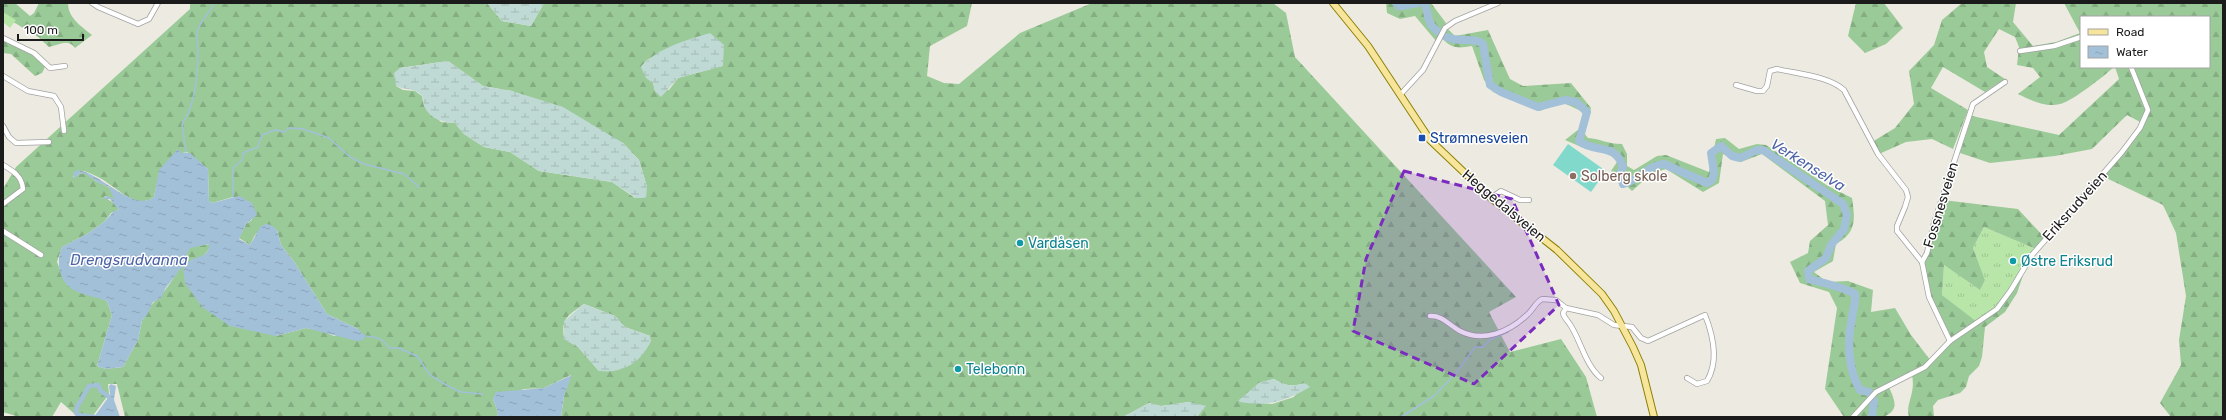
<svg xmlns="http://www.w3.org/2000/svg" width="2226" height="420" font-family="Rubik,sans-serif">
  <defs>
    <pattern id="grass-tufts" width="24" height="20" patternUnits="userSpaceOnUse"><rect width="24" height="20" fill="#b8e6a8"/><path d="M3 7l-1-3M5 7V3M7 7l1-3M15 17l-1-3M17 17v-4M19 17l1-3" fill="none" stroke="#9ec590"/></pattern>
    <pattern id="forest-firs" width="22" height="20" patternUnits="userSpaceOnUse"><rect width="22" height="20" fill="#9aca97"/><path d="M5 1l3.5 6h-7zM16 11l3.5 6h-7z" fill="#84ad82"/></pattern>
    <pattern id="wetland-marsh" width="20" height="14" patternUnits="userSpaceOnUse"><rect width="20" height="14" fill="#bfdad4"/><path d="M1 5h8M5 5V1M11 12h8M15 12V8" fill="none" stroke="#a4bab5"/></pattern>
    <pattern id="water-ripples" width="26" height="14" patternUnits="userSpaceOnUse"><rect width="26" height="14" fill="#a3c0d9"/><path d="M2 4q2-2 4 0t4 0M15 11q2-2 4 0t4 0" fill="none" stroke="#8ca4ba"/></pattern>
  </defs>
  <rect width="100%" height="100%" fill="#edebe1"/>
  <path fill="url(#grass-tufts)" d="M1984 227 2036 249 2000 302 1977 323 1942 295 1944 265 1980 290 1985 280 1973 248Z"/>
  <g fill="url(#forest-firs)" fill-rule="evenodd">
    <path d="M3 3H15L30 16 34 13 39 3H68C68 18 81 26 92 35L75 48C68 38 59 45 49 47L37 36 3 16Z"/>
    <path d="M190 3H487L502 21 531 26 544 3H972L967 26 930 46 927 76 944 83 959 84 1020 33 1092 3H1273L1286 13 1295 57 1516 297 1489 312 1510 352 1561 339 1586 377 1597 417H1193L1198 415 1189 402 1161 406 1149 403 1123 417H561L564 396 571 375 544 388 524 389 493 399 498 413 497 417H125L117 384H108L109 394 92 417H78L61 402 52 417H19L3 412V189L16 167 190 9ZM688 40 722 66 678 78 669 90 655 91 653 83 641 67 647 60ZM448 61 483 86 512 91 623 143 639 160 647 187 635 198 612 182 539 171 510 152 484 147 464 134 455 123 441 122 424 106 422 96 415 91 403 90 396 86 400 68ZM187 152 208 169 209 201 212 203 233 197 252 203V220L246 224 239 238 250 245 255 235 266 224 277 230 281 245 295 263 327 314 358 329 334 336 322 331 306 328 276 336 191 260C200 259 209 254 210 244L190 247C180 267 170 288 154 302 149 307 148 315 142 320L138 340 123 367 106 369 97 366 112 315 107 301 65 281 57 262 62 247 87 234 104 222 111 213 119 210 114 203 104 197 106 196 113 200 115 197C109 186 111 188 100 183 94 181 90 175 84 173L79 174 74 178 73 176 84 171C93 174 101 178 109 184 123 193 138 209 154 197 159 176 161 156 187 152ZM584 304 615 316 625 327 650 336 599 371 578 347 564 339C561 317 568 316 584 304ZM1274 379C1286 386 1292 387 1305 383L1294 397 1272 404 1239 401 1259 383Z"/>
    <path d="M1386 3H1431L1446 23 1436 41 1415 16 1400 19 1387 13Z"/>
    <path d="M1856 3H1884L1903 28 1886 44 1865 53 1848 36Z"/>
    <path d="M1962 3H2016L2013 22 2033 46 2056 42 2080 33 2064 3H2223V417H2171L2160 403 2181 365 2179 340 2186 296 2176 233 2163 205 2102 176 2142 123 2127 115 2092 149 2055 156 1990 163 1960 153 1972 116 2059 135 2119 79 2115 67H2209V17H2081V67H2114C2104 76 2073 101 2060 104 2046 108 2030 100 2018 94L2040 77 2033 68 2017 65 2019 47 2015 37 1999 29 1984 52 1987 67 2005 79 1985 92 1943 67 1931 88 1968 110 1953 149 1932 139 1906 142 1879 154 1872 142 1895 128 1914 104 1909 71 1934 45 1942 20Z"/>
    <path d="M1445 26 1455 36 1488 30 1510 79 1523 86 1571 83 1591 108 1584 133 1588 138C1601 139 1607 144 1622 144L1627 154V166L1634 170 1657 156 1666 155 1709 172 1716 139 1725 138 1739 149 1757 144 1766 145 1828 186 1852 198C1855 218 1857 233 1836 244L1833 261 1814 272 1827 282 1848 281 1873 290 1871 312 1895 308 1911 335 1931 361 1950 341 1932 304 1924 265 1943 200 2018 209 2045 238 2036 249 1984 227 1973 248 1985 280 1980 290 1944 265 1942 295 1977 322 2001 303 2028 261 2017 293 2005 312 1985 327 1982 357 1979 366 1969 376 1966 387 1960 393 1938 400 1933 406 1934 417H1909C1905 404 1916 394 1912 375L1888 385C1894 399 1901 410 1883 417H1844L1825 389 1837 308 1829 292 1800 283 1790 262 1808 253 1810 241 1828 225 1825 201 1762 154 1741 162 1723 154 1719 183 1703 192 1666 169 1652 173 1632 191 1611 171 1619 159 1614 151 1586 149 1565 140 1579 129 1583 112 1562 102 1540 111 1493 92 1484 80 1472 46C1456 49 1450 48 1440 36Z"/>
    <path d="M3 39 35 56 45 67 42 73 35 76 11 54 3 53Z"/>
  </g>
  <g fill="url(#wetland-marsh)">
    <path d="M487 3H544L531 26 502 21Z"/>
    <path d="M710 33 724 45 723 66 678 78 661 97 655 91 653 83 646 78 641 67C657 48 687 40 710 33Z"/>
    <path d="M448 61 483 86 512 91 563 107 623 143 639 160 647 187 646 198H636L612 182 539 171 510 152 484 147 464 134 455 123C442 122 429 119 424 105 423 103 424 98 422 96 417 88 404 90 396 86L394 73 400 68Z"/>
    <path d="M584 304 615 316 625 327 650 336 651 341C641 362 623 374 599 371L578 347 564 339V321Z"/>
    <path d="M1274 379C1286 386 1292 387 1305 383L1310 387C1286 401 1268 407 1240 402L1239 400 1259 383Z"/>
    <path d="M1189 402 1206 406 1198 416 1193 417H1123L1149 403 1161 406Z"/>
  </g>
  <path fill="#b8e6a8" d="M3 12 16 20 10 28 3 22Z"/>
  <path fill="#81d9cc" d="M1568 144 1606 171 1591 192 1553 165Z"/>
  <g fill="url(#water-ripples)">
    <path d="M177 150H180L181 153H190L208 169 209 201 212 203 239 196 252 203 257 215 246 224 239 239 250 245 261 226 266 224 271 225 277 230 281 245 295 263 327 314 358 329 365 336 363 340 357 341 306 328 276 336 230 326 202 307 185 283 183 267C185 265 188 262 191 260 199 256 210 256 209 244L190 248 185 258V263L165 289 161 298 153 302 147 315 142 320 138 340 123 367 106 369 97 366 112 315 107 301C96 297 82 295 72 289 58 280 56 260 62 247L87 234 104 222 114 211 119 210 110 199H102L107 196 114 199 109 187 99 183 84 173 79 174 74 179 73 173 78 170C103 174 133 213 154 197L159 170Z"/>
    <path d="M572 375 564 396 561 417H497L498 413 493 399 496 392 544 388Z"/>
    <path d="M111 384 116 386 114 400 120 417H94L110 395 109 386Z"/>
  </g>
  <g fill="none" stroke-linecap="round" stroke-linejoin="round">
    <g stroke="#a3c0d9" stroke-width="1.5">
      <path d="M1392 3 1397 10 1406 5"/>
      <path d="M186 152 182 124C195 105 198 73 198 51 198 44 196 36 198 29 201 21 210 12 214 3"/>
      <path d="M233 197V168L242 160 243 153 258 147 262 135 275 130 285 132 289 128 303 129 329 138 350 157 364 164 404 174 419 187"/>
      <path d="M365 336C376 337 383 338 389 348H398L417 356 430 375 448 386 461 392 483 394"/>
      <path d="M1401 417 1434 396 1457 372 1475 347H1483L1491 339 1508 332"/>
    </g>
    <path stroke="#a3c0d9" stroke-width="4.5" d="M95 417 78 415 76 413 77 407 89 386 98 385 101 391 109 397"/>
    <g stroke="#a3c0d9" stroke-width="8">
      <path d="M1398 3 1402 6 1419 3"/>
      <path d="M1424 3C1428 9 1427 20 1432 26 1452 49 1471 34 1483 44L1490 85 1501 92 1538 107 1565 100 1576 102 1587 112 1579 141C1596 154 1615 142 1623 167L1620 174 1623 184C1638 181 1648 165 1664 164L1707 183 1712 180 1714 173 1711 153 1721 146 1732 156 1740 158 1757 150H1763L1843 204 1847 215 1844 229 1831 245 1826 258 1808 271 1809 279C1821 282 1846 288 1855 294 1856 303 1853 309 1852 318 1847 340 1848 370 1860 390L1869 392 1874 401 1872 417"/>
    </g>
    <defs>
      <g id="minor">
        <path d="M92 3 98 7 138 24 149 19 158 3"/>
        <path d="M3 38 34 53 50 68 65 66"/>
        <path d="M2020 51 2054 46 2081 37"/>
        <path d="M3 76 28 91 54 96 61 107 64 131"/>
        <path d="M1736 85 1757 91H1763L1767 86 1770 71 1777 69C1798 74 1828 76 1844 90L1878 154 1906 190 1908 197 1905 207 1897 226V231L1922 262"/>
        <path d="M1400 95 1423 70 1445 28 1455 21 1498 3"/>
        <path d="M3 126 9 137 16 143 49 142"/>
        <path d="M3 165C13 171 22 176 23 189L3 204"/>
        <path d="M1491 198 1501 191 1520 200H1529"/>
        <path d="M3 231 41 255"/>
        <path d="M1430 316C1442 315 1449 325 1460 331 1483 343 1509 332 1527 315 1533 310 1535 303 1542 299L1556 300 1566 308"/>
        <path d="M1950 341 1929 297 1922 262 1927 253 1934 223 1973 104 2005 82"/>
        <path d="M1601 378C1586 366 1581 342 1571 326 1568 321 1564 318 1563 313L1566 308 1598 315 1614 325 1632 327 1641 338 1648 341 1705 315C1713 335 1719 361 1707 381L1697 384 1687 378"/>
        <path d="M1853 417 1876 392 1925 367 1950 341 1997 309 2011 290 2032 255 2122 152 2140 128 2148 110 2131 67"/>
      </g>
      <path id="major" d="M1333 3 1368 46 1430 140 1491 198 1557 250 1602 294 1614 311 1633 347 1641 365 1654 417"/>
    </defs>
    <use href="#minor" stroke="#a2a2a2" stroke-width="6"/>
    <use href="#major" stroke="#8d8006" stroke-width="8"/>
    <use href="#minor" stroke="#fff" stroke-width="4.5"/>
    <use href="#major" stroke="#f7e59b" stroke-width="6"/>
  </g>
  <path fill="#7b2cbf" fill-opacity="0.2" stroke="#7b2cbf" stroke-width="3" stroke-dasharray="8 5" stroke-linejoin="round" d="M1404 171 1512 199 1559 305 1474 384 1353 331 1366 259Z"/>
  <rect fill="#1a4fb4" stroke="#fff" stroke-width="1.5" x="1418" y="134" width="8" height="8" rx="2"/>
  <circle fill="#8d6e63" stroke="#fff" stroke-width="1.5" cx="1573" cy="176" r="4"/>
  <g fill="#0f9aa8" stroke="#fff" stroke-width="1.5">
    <circle cx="1020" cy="243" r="4"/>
    <circle cx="2013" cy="261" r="4"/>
    <circle cx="958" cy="369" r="4"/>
  </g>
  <g text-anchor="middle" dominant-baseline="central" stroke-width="3" stroke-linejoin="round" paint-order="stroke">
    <g font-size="14" fill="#164399" stroke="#fff" text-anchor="start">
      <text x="1430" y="138">Strømnesveien</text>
    </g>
    <g font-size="14" fill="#785e54" stroke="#fff" text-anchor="start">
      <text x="1581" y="176">Solberg skole</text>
    </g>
    <g font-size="14" fill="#1b1b1b" stroke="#fff">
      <text transform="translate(1941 205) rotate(-73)">Fossnesveien</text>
      <text transform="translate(1504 206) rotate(40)">Heggedalsveien</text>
      <text transform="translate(2075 206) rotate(-48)">Eriksrudveien</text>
    </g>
    <g font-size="14" fill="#0d838f" stroke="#fff" text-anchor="start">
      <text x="1028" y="243">Vardåsen</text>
      <text x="2021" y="261">Østre Eriksrud</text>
      <text x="966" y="369">Telebonn</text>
    </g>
    <g font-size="15" font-style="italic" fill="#4d64a6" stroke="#fff">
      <text transform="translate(1808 165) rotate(32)">Verkenselva</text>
      <text x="129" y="260">Drengsrudvanna</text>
    </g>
  </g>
  <rect width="2226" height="420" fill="none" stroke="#1b1b1b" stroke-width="8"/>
  <rect x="2080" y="16" width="130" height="52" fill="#ffffff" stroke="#a4a4a4"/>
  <rect x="2088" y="29" width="20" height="6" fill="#f7e59b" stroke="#a4a4a4"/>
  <text x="2116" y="36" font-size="12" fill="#1b1b1b">Road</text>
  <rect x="2088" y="46" width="20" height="12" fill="url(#water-ripples)" stroke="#a4a4a4"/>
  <text x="2116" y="56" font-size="12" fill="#1b1b1b">Water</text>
  <path d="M18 34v6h65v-6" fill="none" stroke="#1b1b1b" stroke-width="2"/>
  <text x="24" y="34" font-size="12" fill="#1b1b1b" stroke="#ffffff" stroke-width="3" paint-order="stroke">100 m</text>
</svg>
